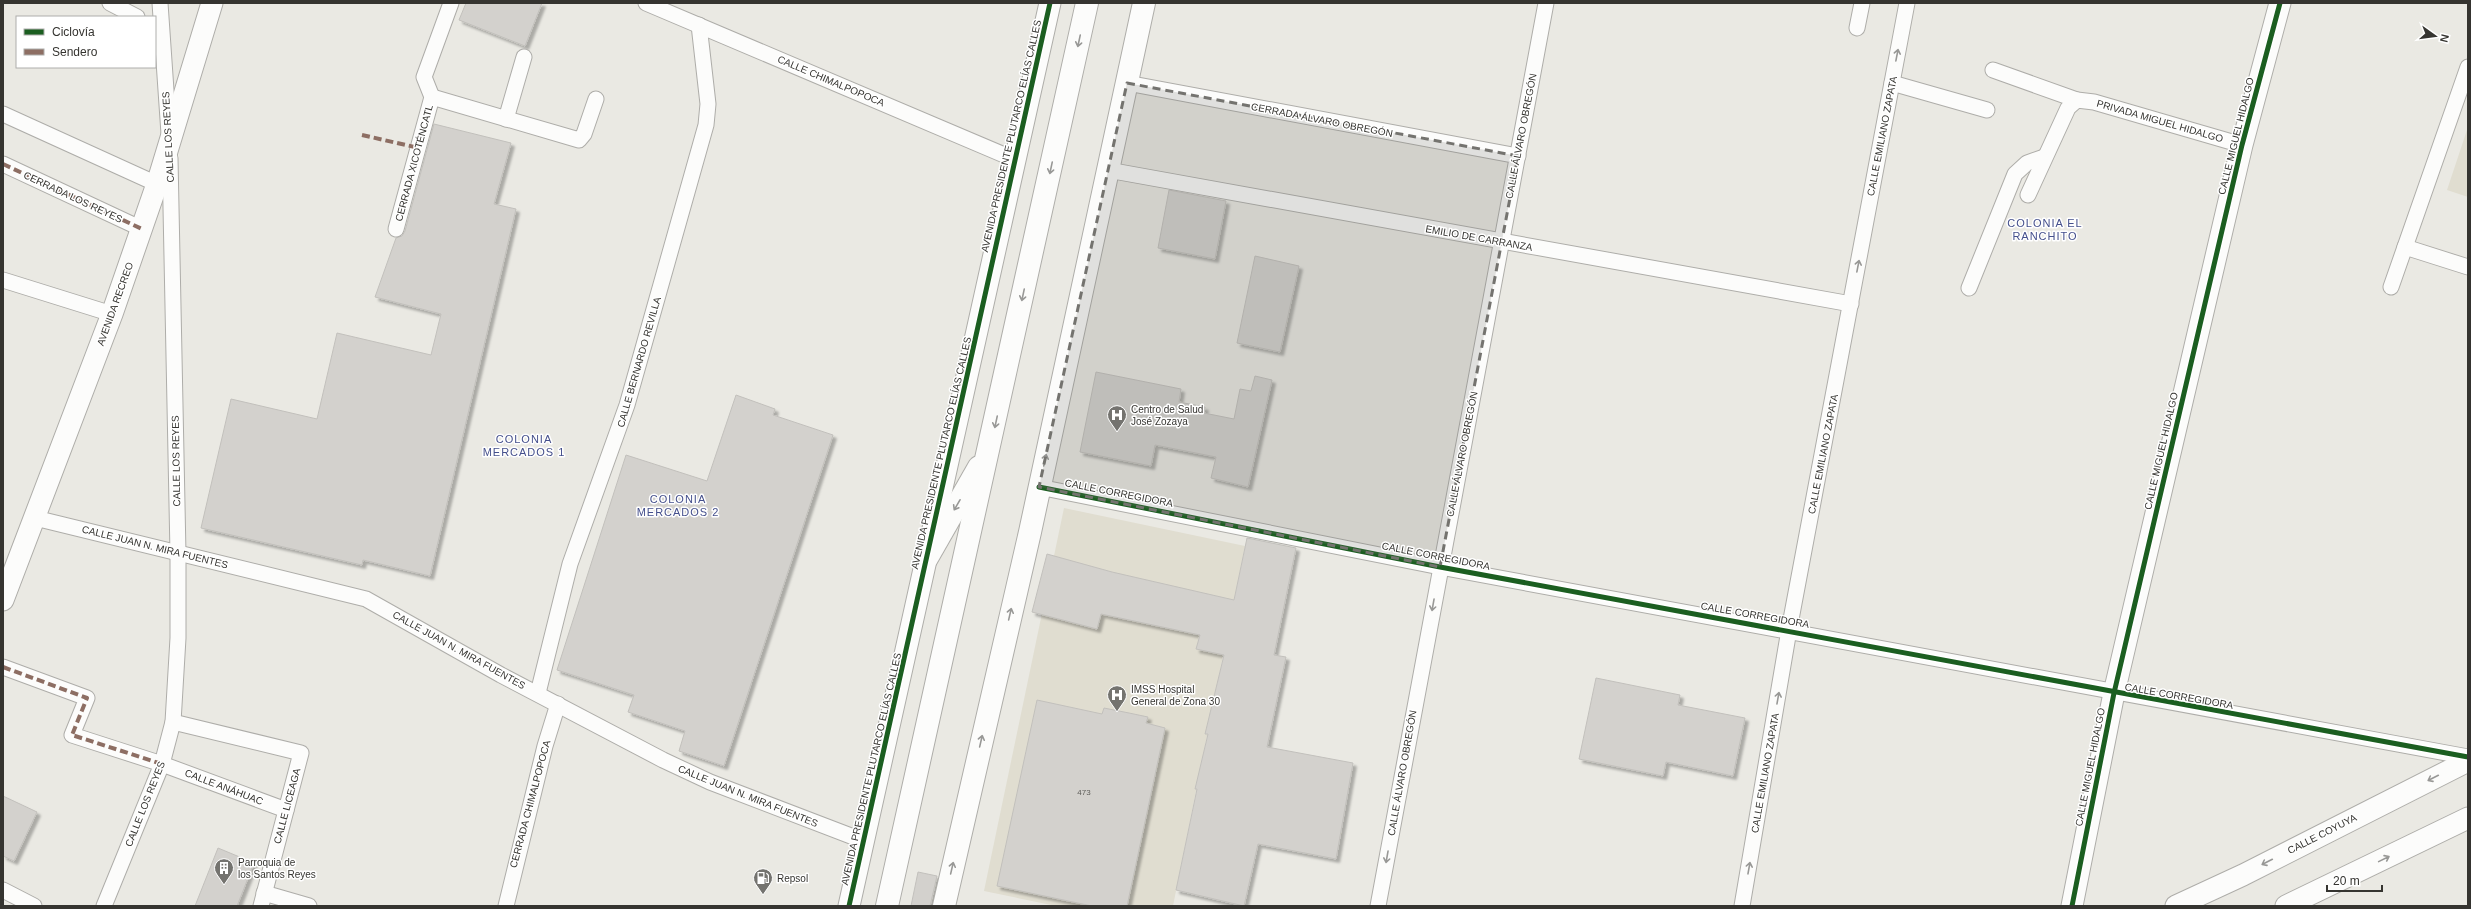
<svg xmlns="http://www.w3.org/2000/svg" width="2471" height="909" font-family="Arial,sans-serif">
  <defs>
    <filter id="shadow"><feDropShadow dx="3.5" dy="3.5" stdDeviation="1" flood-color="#0004"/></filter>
  </defs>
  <rect width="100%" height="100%" fill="#eae9e3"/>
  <g fill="#e0ddd0">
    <path d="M2468 127V197L2447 190Z"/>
    <path d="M1064 508 1245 546 1173 906H1056L984 891Z"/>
  </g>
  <g fill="#d3d1cd" stroke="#c2c0bc" filter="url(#shadow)">
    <path d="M466 3H542L525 46 459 20Z"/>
    <path d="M434 124 511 143 494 204 516 209 430 576 363 560 362 565 201 528 231 399 317 419 337 333 431 355 441 314 375 297 396 238 402 236 405 231Z"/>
    <path d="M1169 190 1226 201 1215 259 1158 248Z"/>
    <path d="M1255 256 1299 266 1280 352 1237 343Z"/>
    <path d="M1096 372 1181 389 1179 402 1205 407 1204 413 1234 419 1240 389 1251 391 1255 376 1272 380 1248 487 1211 478 1216 457 1155 445 1151 466 1080 452Z"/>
    <path d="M736 395 775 409 773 415 833 435 724 766 679 751 685 731 628 712 634 695 557 670 626 455 707 481Z"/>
    <path d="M1247 538 1296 548 1274 655 1286 657 1267 747 1353 763 1336 859 1258 844 1244 906 1176 890 1197 789H1195L1208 734H1205L1224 655 1196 649 1200 635 1101 614 1097 629 1032 612 1047 554 1112 572 1234 600Z"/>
    <path d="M1596 678 1680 695 1678 705 1745 718 1733 776 1666 762 1663 776 1579 759Z"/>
    <path d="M1037 700 1102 714 1104 708 1129 713 1148 717 1146 723 1165 728 1127 906H1092L997 886Z"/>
    <path d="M3 796 37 812 14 861 3 856Z"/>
    <path d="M218 848 254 863 237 906H195Z"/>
    <path d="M918 872 937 876 930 906H911Z"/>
  </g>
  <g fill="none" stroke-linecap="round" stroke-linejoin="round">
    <defs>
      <g id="street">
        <path d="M110 3 137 17"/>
        <path d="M160 3 169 134"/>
        <path d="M646 3 1016 160"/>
        <path d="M1857 28 1862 3"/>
        <path d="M1993 70 2077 100"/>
        <path d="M1127 83 1518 156"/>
        <path d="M1892 83 1987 110"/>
        <path d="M432 97 579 140 584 134 596 99"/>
        <path d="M432 97 424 77 451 3"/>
        <path d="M3 114 157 184"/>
        <path d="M506 119 524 57"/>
        <path d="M3 164 142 229"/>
        <path d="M1108 170 1851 304"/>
        <path d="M2028 195 2068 108 2077 100 2094 102 2242 145"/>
        <path d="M396 229 432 97"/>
        <path d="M2405 247 2468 267"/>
        <path d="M3 280 112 314"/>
        <path d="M2391 287 2468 67"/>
        <path d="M1969 288 2015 174 2027 163 2044 157"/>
        <path d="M1039 487 1440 567 2468 757"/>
        <path d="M35 518 366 599 501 675 663 760 710 782 864 841"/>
        <path d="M3 667 87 698 72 735 162 764 286 810"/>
        <path d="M538 693 570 564 627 405 706 125 708 104 699 25"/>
        <path d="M173 722 301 753 261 906"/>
        <path d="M3 890 34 906"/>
        <path d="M264 893 309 906"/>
        <path d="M104 906 162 764 173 722 178 638V554L170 158"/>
        <path d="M506 906 545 746 558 704"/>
        <path d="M1378 906 1546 3"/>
        <path d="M1742 906 1789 630 1907 3"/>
      </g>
      <g id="secondary">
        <path d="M3 600 112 314 157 184 212 3"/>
        <path d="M849 906 1050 3"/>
        <path d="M2072 906 2114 693 2242 145 2280 3"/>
        <path d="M2176 906 2243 875 2468 761"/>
        <path d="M2286 906 2468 818"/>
      </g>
      <g id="primary">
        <path d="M927 558 979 467"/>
        <path d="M887 906 1087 3"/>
        <path d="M944 906 1030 532 1144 3"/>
      </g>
    </defs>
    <use href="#street" stroke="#aeada9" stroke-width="17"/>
    <use href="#secondary" stroke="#aeada9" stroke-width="23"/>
    <use href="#primary" stroke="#aeada9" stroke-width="24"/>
    <use href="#street" stroke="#fcfcfb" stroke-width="15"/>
    <use href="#secondary" stroke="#fcfcfb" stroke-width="21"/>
    <use href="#primary" stroke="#fcfcfb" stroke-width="22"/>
    <g stroke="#8d6e63" stroke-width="4" stroke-dasharray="8 4" stroke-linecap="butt">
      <path d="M362 135 419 148"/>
      <path d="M3 164 142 229"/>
      <path d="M3 667 87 698 72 735 162 764"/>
    </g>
    <defs>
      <g id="cycleway">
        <path d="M1039 487 1440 567 2468 757"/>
        <path d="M849 906 1050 3"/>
        <path d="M2072 906 2114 693 2242 145 2280 3"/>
      </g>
    </defs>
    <use href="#cycleway" stroke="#fff" stroke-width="8"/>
    <use href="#cycleway" stroke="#1b5e20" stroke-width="5"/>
  </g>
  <defs><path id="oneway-shaft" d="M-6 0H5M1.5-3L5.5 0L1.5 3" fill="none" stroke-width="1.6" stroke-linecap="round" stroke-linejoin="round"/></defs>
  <g stroke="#989896">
    <use href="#oneway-shaft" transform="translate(1079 41) rotate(102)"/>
    <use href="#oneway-shaft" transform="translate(1897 55) rotate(-79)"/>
    <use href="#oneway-shaft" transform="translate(1051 168) rotate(102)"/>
    <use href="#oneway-shaft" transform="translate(1858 266) rotate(-79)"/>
    <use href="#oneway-shaft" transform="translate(1023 295) rotate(102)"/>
    <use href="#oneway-shaft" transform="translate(996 422) rotate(102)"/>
    <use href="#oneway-shaft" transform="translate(1045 460) rotate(-78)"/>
    <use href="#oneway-shaft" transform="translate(957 505) rotate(120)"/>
    <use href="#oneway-shaft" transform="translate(1433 605) rotate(100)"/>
    <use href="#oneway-shaft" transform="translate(1010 614) rotate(-77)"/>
    <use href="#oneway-shaft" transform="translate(1778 698) rotate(-80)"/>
    <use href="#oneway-shaft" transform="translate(981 741) rotate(-77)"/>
    <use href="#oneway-shaft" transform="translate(2433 778) rotate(153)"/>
    <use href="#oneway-shaft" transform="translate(1387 857) rotate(100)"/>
    <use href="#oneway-shaft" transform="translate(2384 859) rotate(-26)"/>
    <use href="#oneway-shaft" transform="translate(2267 862) rotate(153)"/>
    <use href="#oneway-shaft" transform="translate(952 868) rotate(-77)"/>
    <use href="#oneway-shaft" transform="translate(1749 868) rotate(-80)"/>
  </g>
  <path fill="#74736f" fill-opacity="0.2" stroke="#74736f" stroke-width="3" stroke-dasharray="8 5" stroke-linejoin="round" d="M1127 83 1518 156 1440 567 1039 487Z"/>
  <defs>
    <symbol id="hospital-pin" viewBox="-11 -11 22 30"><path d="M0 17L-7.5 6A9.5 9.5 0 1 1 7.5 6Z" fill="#74736f" stroke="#fff"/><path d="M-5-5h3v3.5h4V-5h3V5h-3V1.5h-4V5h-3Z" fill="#fff"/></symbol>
    <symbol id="building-pin" viewBox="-11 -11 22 30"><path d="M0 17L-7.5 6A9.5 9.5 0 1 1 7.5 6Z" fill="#74736f" stroke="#fff"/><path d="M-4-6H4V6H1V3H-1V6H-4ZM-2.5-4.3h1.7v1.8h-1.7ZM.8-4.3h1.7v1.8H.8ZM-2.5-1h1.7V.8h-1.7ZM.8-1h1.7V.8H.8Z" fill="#fff"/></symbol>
    <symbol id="fuel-pin" viewBox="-11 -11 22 30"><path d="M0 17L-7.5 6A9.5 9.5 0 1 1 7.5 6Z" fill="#74736f" stroke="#fff"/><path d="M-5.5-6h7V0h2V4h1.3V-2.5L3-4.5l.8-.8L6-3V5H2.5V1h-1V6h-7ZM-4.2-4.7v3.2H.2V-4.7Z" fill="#fff"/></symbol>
  </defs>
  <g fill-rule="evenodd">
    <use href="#hospital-pin" x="1106" y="404" width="22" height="30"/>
    <use href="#hospital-pin" x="1106" y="684" width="22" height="30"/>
    <use href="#building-pin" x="213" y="857" width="22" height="30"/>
    <use href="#fuel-pin" x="752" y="867" width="22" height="30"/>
  </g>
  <g text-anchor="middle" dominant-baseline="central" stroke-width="3" stroke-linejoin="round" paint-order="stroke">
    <g font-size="8" fill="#5f5e5a">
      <text x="1084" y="792">473</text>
    </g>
    <g font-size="10" fill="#353430" stroke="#fff">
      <text transform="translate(831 81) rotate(23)">CALLE CHIMALPOPOCA</text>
      <text transform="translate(1322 120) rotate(11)">CERRADA ÁLVARO OBREGÓN</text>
      <text transform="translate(2160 121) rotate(16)">PRIVADA MIGUEL HIDALGO</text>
      <text transform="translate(1011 136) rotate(-77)">AVENIDA PRESIDENTE PLUTARCO ELÍAS CALLES</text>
      <text transform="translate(1521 136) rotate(-79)">CALLE ÁLVARO OBREGÓN</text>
      <text transform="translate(1882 136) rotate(-79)">CALLE EMILIANO ZAPATA</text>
      <text transform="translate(2236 136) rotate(-76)">CALLE MIGUEL HIDALGO</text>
      <text transform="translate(168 137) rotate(-93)">CALLE LOS REYES</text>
      <text transform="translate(414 163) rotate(-75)">CERRADA XICOTÉNCATL</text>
      <text transform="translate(73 197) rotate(25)">CERRADA LOS REYES</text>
      <text transform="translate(1479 238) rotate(10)">EMILIO DE CARRANZA</text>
      <text transform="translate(115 304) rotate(-70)">AVENIDA RECREO</text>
      <text transform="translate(639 362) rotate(-74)">CALLE BERNARDO REVILLA</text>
      <text transform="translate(2161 451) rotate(-77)">CALLE MIGUEL HIDALGO</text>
      <text transform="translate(941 453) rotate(-77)">AVENIDA PRESIDENTE PLUTARCO ELÍAS CALLES</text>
      <text transform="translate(1462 454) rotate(-79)">CALLE ÁLVARO OBREGÓN</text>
      <text transform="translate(1823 454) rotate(-79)">CALLE EMILIANO ZAPATA</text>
      <text transform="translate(176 461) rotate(-91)">CALLE LOS REYES</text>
      <text transform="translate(1119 493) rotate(11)">CALLE CORREGIDORA</text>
      <text transform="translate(155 547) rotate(14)">CALLE JUAN N. MIRA FUENTES</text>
      <text transform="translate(1436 556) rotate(11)">CALLE CORREGIDORA</text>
      <text transform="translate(1755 615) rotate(10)">CALLE CORREGIDORA</text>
      <text transform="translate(459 650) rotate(29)">CALLE JUAN N. MIRA FUENTES</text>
      <text transform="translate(2179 696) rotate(10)">CALLE CORREGIDORA</text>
      <text transform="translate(2090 767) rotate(-79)">CALLE MIGUEL HIDALGO</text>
      <text transform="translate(871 769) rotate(-77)">AVENIDA PRESIDENTE PLUTARCO ELÍAS CALLES</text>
      <text transform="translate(1402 773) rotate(-80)">CALLE ÁLVARO OBREGÓN</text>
      <text transform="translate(1765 773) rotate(-80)">CALLE EMILIANO ZAPATA</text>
      <text transform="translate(224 787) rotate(21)">CALLE ANÁHUAC</text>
      <text transform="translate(748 796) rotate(22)">CALLE JUAN N. MIRA FUENTES</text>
      <text transform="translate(145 804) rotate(-68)">CALLE LOS REYES</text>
      <text transform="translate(530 804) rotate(-75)">CERRADA CHIMALPOPOCA</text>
      <text transform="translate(287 806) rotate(-75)">CALLE LICEAGA</text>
      <text transform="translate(2322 834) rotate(-27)">CALLE COYUYA</text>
    </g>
    <g font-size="10" fill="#353430" stroke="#fff" text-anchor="start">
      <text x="1131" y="409">Centro de Salud<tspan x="1131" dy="12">José Zozaya</tspan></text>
      <text x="1131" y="689">IMSS Hospital<tspan x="1131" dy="12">General de Zona 30</tspan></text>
      <text x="238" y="862">Parroquia de<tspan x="238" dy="12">los Santos Reyes</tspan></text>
      <text x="777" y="878">Repsol</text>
    </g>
    <g font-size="11" letter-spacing="1" fill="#444f8c" stroke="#fff">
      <text x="2045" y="223">COLONIA EL<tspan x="2045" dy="13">RANCHITO</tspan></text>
      <text x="524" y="439">COLONIA<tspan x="524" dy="13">MERCADOS 1</tspan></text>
      <text x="678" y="499">COLONIA<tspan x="678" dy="13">MERCADOS 2</tspan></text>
    </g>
  </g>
  <rect width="2471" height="909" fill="none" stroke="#353430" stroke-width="8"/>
  <rect x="16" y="16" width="140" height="52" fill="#ffffff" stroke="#aeaeac"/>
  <rect x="24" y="29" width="20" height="6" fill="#1b5e20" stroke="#aeaeac"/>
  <text x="52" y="36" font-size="12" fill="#353430">Ciclovía</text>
  <rect x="24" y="49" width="20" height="6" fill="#8d6e63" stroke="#aeaeac"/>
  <text x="52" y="56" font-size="12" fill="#353430">Sendero</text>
  <g transform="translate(2435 36) rotate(104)" stroke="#ffffff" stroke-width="3" paint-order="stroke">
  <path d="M0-3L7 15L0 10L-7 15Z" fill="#353430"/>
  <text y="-6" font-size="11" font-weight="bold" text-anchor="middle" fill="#353430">N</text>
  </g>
  <path d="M2327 885v6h55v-6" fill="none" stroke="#353430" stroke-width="2"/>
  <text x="2333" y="885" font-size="12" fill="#353430" stroke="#ffffff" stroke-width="3" paint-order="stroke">20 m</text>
</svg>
